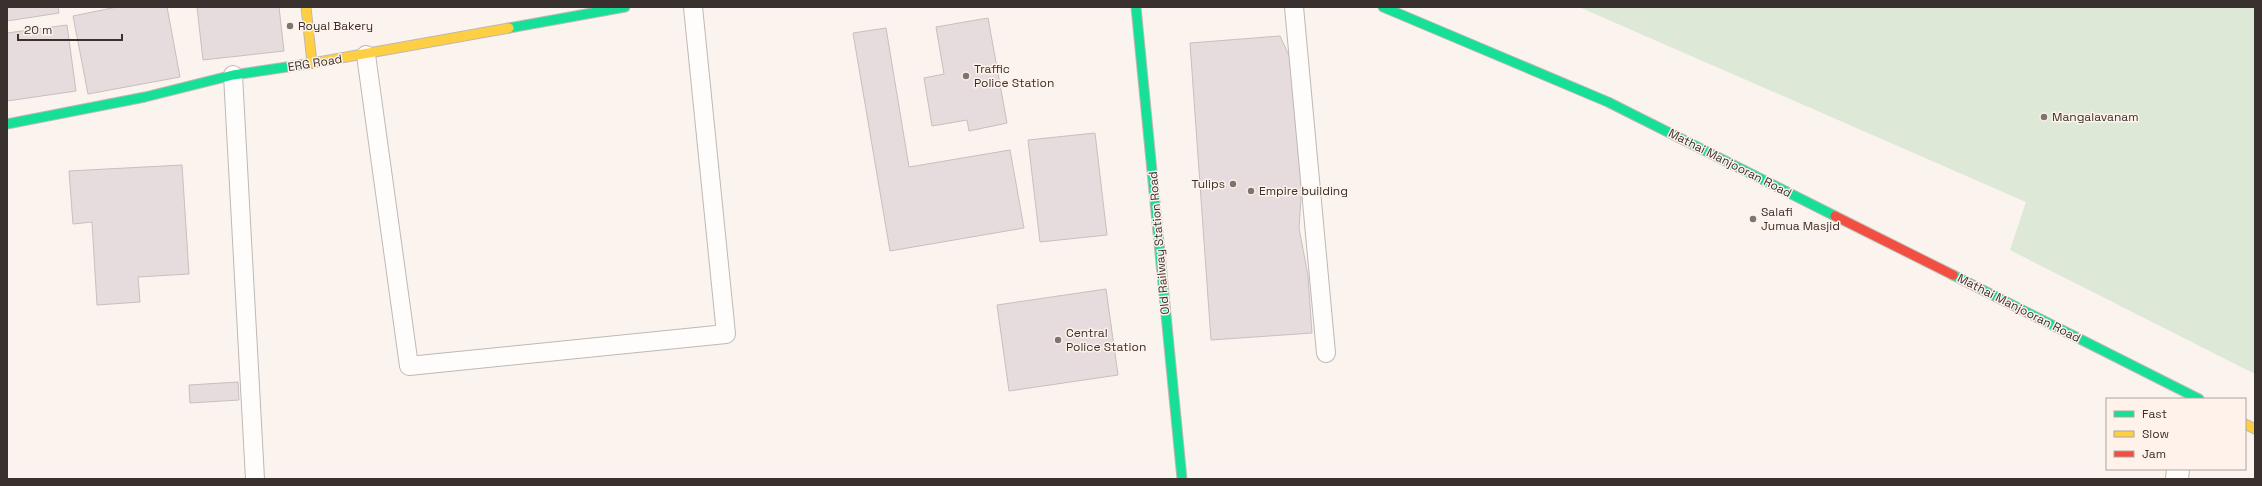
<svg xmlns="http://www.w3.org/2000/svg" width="2262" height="486" font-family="'Space Grotesk',sans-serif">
  <rect width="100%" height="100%" fill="#faf3ee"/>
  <path fill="#dde8d7" d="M1579 7H2255V374L2010 250 2026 202Z"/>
  <g fill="#e7dcdd" stroke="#c6c0bf">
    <path d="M7 7H58L59 13 7 21Z"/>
    <path d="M117 7H167L180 77 88 94 73 16Z"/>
    <path d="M197 7H279L284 51 203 60Z"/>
    <path d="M988 18 1007 123 969 131 967 120 932 126 924 78 944 74 936 27Z"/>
    <path d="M67 25 76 91 7 101V33Z"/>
    <path d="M886 28 909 167 1010 150 1024 228 890 251 853 33Z"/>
    <path d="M1280 36 1292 62 1304 154 1299 228 1308 276 1312 333 1211 340 1190 43Z"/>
    <path d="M1095 133 1107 235 1040 242 1028 140Z"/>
    <path d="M182 165 189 274 138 277 140 302 97 305 92 222 73 224 69 171Z"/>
    <path d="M1106 289 1118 375 1009 391 997 305Z"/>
    <path d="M238 382 239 400 190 403 189 385Z"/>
  </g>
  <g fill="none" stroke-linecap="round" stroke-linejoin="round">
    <defs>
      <g id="lane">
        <path d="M1294 7 1326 353"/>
        <path d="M366 55 409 366 726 334 693 7"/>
        <path d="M233 75 255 479"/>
      </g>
      <path id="street" d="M2177 479 2178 469"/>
      <g id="fast">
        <path d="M1136 7 1182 479"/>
        <path d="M1383 7 1608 102 1835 216"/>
        <path d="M509 28 625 7"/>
        <path d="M7 124 145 97 233 75 307 64"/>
        <path d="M1953 275 2199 399"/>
      </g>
      <g id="slow">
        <path d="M306 7 312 63"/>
        <path d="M307 64 509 28"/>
        <path d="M2245 424 2255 429"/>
      </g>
      <path id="jam" d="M1835 216 1953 275"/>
    </defs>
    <use href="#lane" stroke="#bfb8b3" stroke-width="20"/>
    <use href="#street" stroke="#bfb8b3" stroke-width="24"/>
    <use href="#fast" stroke="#bfb8b3" stroke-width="11"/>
    <use href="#slow" stroke="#bfb8b3" stroke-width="11"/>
    <use href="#jam" stroke="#bfb8b3" stroke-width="11"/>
    <use href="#lane" stroke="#fefdfc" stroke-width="18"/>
    <use href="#street" stroke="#fefdfc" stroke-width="22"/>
    <use href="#fast" stroke="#16e098" stroke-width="9"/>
    <use href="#slow" stroke="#ffcf43" stroke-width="9"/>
    <use href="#jam" stroke="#f24e42" stroke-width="9"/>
  </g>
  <g fill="#7d7571" stroke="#fef2ea" stroke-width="1.5">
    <circle cx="290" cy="26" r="4"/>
    <circle cx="966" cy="76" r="4"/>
    <circle cx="2044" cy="117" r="4"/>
    <circle cx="1233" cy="184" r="4"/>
    <circle cx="1251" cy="191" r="4"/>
    <circle cx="1753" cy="219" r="4"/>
    <circle cx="1058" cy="340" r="4"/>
  </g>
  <g text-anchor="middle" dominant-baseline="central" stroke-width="3" stroke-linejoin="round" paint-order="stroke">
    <g font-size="12" fill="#39312d" stroke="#fef2ea" text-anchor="start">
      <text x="298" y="26">Royal Bakery</text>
      <text x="974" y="69">Traffic<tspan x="974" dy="14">Police Station</tspan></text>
      <text x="2052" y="117">Mangalavanam</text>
      <text x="1225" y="184" text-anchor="end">Tulips</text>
      <text x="1259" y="191">Empire building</text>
      <text x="1761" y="212">Salafi<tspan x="1761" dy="14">Jumua Masjid</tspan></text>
      <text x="1066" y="333">Central<tspan x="1066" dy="14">Police Station</tspan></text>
    </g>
    <g font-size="12" fill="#39312d" stroke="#fef2ea">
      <text transform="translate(315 63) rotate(-9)">ERG Road</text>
      <text transform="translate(1730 163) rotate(27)">Mathai Manjooran Road</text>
      <text transform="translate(1159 243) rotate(-95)">Old Railway Station Road</text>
      <text transform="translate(2019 308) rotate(27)">Mathai Manjooran Road</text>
    </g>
  </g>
  <rect width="2262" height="486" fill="none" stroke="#39312d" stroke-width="16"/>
  <rect x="2106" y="398" width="140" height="72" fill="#fef2ea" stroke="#afa59e"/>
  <rect x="2114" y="411" width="20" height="6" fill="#16e098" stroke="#afa59e"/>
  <text x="2142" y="418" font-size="12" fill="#39312d">Fast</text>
  <rect x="2114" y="431" width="20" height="6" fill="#ffcf43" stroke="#afa59e"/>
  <text x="2142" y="438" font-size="12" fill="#39312d">Slow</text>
  <rect x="2114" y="451" width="20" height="6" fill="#f24e42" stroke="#afa59e"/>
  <text x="2142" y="458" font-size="12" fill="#39312d">Jam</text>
  <path d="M18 34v6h104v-6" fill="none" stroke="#39312d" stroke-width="2"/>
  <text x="24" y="34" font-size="12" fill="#39312d" stroke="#fef2ea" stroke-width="3" paint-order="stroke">20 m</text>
</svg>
